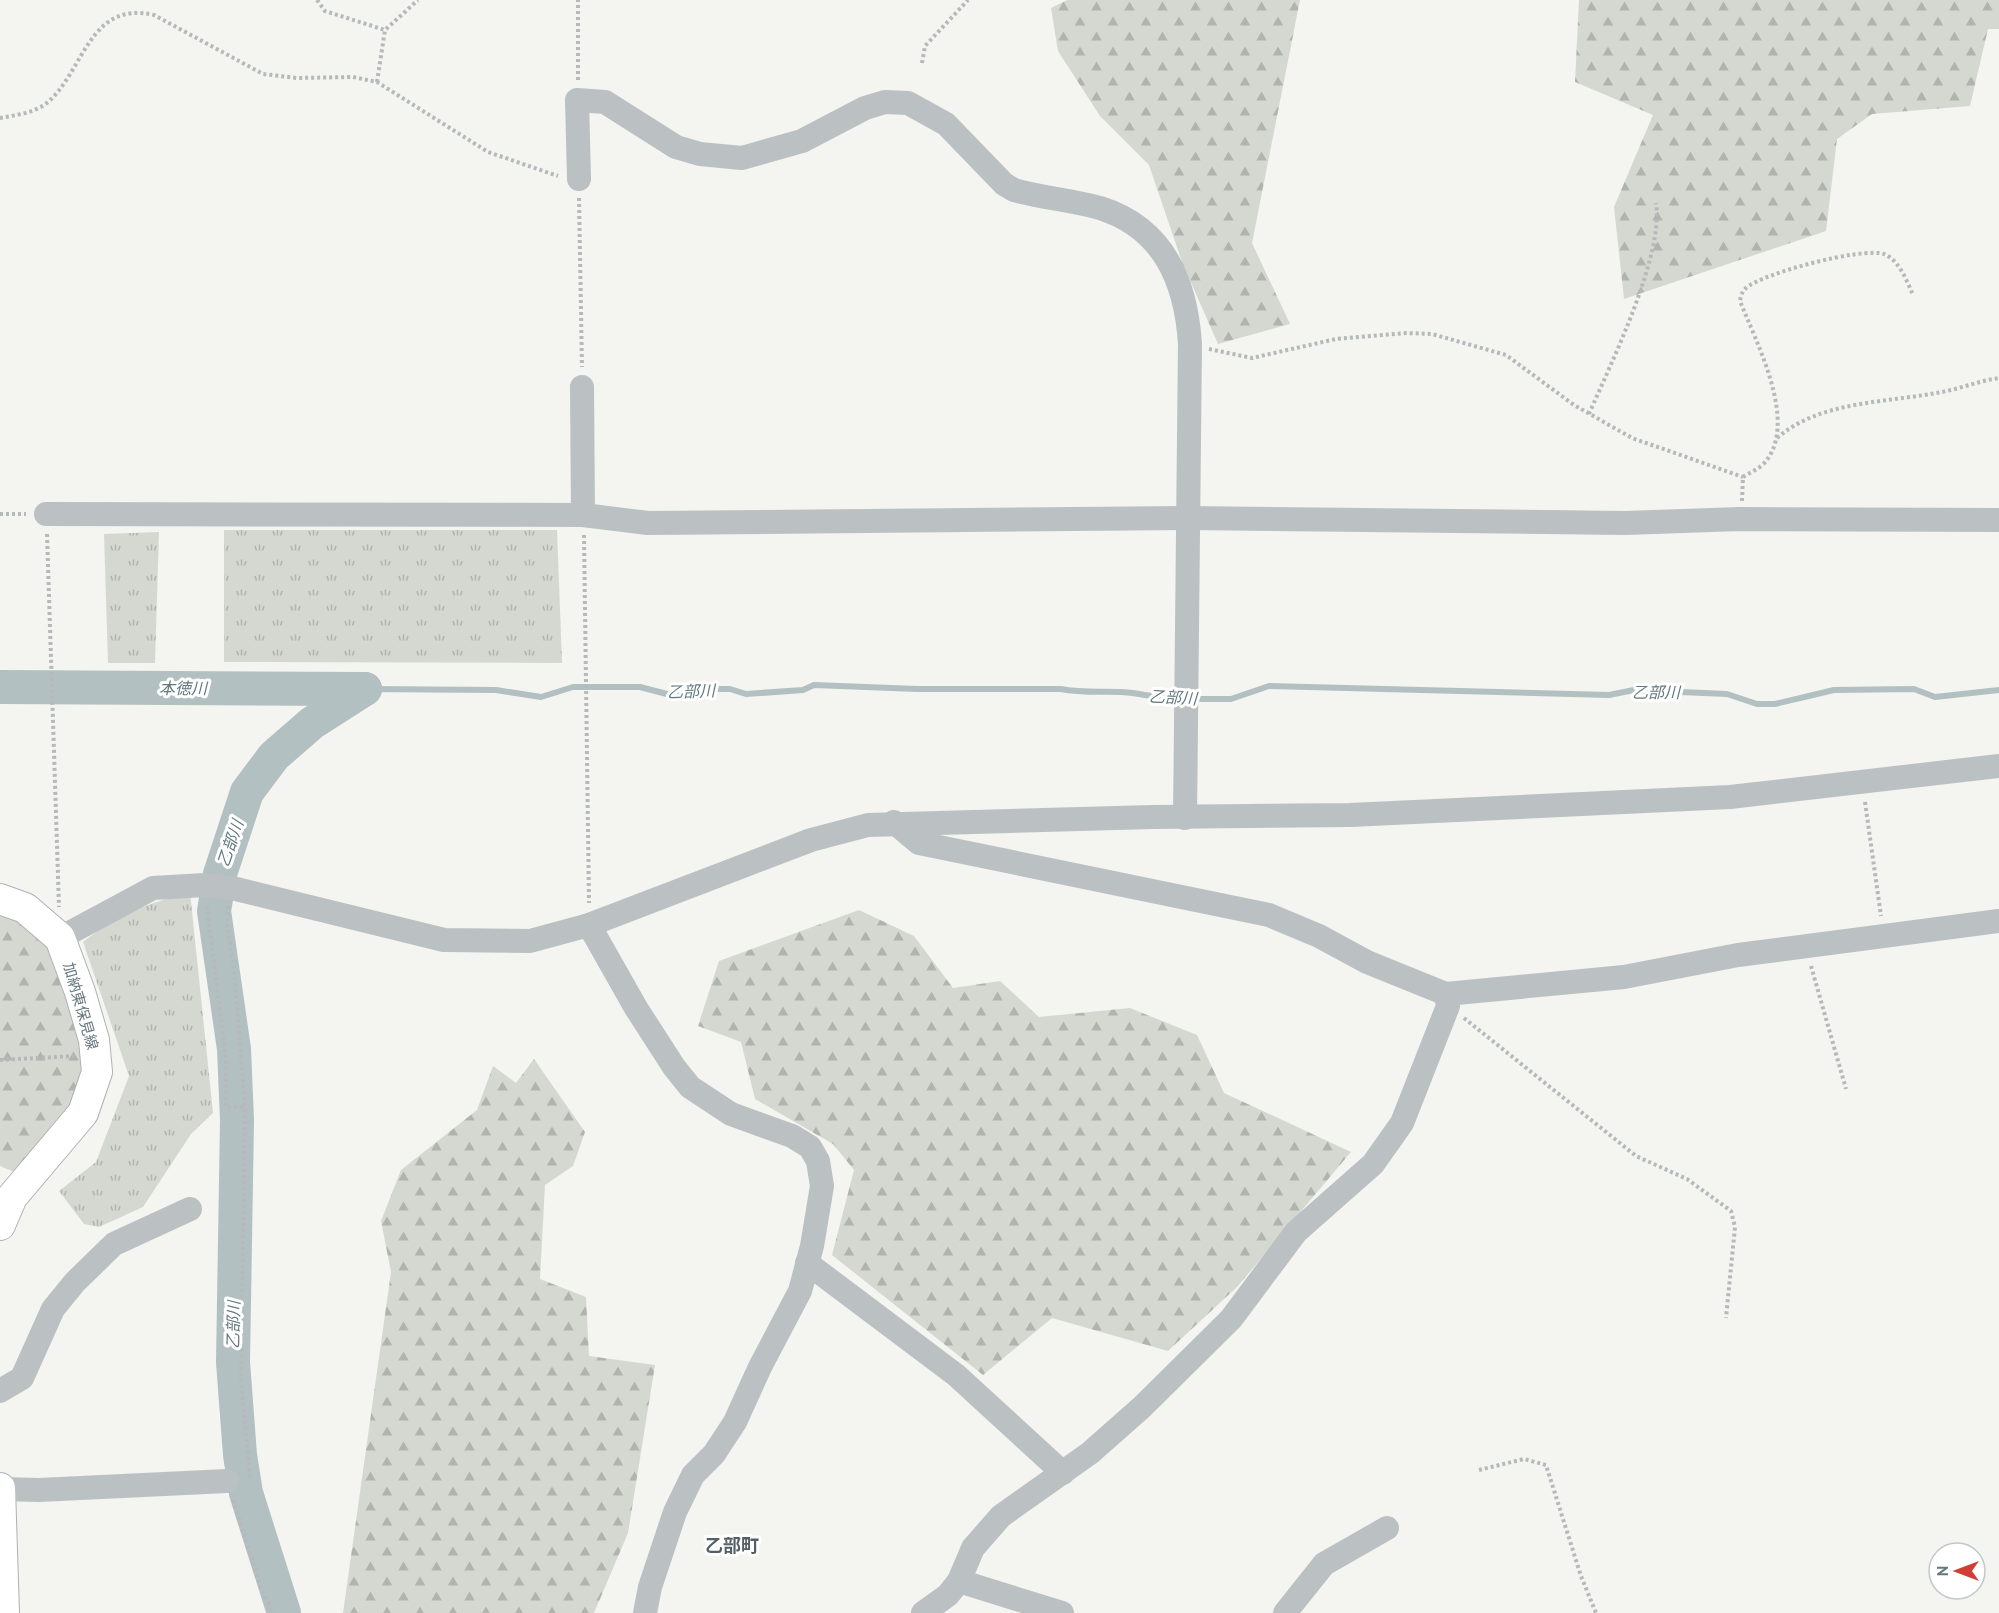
<svg xmlns="http://www.w3.org/2000/svg" width="1999" height="1613" font-family="'PT Sans','Noto Sans JP',sans-serif">
  <defs>
    <pattern id="grass-tufts" width="24" height="20" patternUnits="userSpaceOnUse" patternTransform="scale(1.5)"><rect width="24" height="20" fill="#d5d8d0"/><path d="M3 7l-1-3M5 7V3M7 7l1-3M15 17l-1-3M17 17v-4M19 17l1-3" fill="none" stroke="#b1b4ae"/></pattern>
    <pattern id="forest-firs" width="22" height="20" patternUnits="userSpaceOnUse" patternTransform="scale(1.5)"><rect width="22" height="20" fill="#d5d8d0"/><path d="M5 1l3.5 6h-7zM16 11l3.5 6h-7z" fill="#b1b4ae"/></pattern>
  </defs>
  <rect width="100%" height="100%" fill="#f4f4f1"/>
  <g fill="url(#grass-tufts)">
    <path d="M224 530H557L562 663 224 662Z"/>
    <path d="M159 532 155 663H108L104 534Z"/>
    <path d="M190 892 213 1113 191 1134 143 1207 99 1227 84 1224 59 1191 96 1162 129 1076 83 942C116 916 151 902 190 892Z"/>
  </g>
  <g fill="url(#forest-firs)">
    <path d="M1067 0H1300L1252 243 1290 324 1218 344 1182 262 1149 165 1100 116 1058 51 1051 8Z"/>
    <path d="M1579 0H1999V29H1988L1970 106 1872 114 1837 139 1826 231 1624 299 1614 207 1653 115 1575 82Z"/>
    <path d="M859 910 914 936 953 988 1000 981 1039 1017 1130 1008 1197 1035 1224 1093 1351 1152 1237 1287 1168 1351 1052 1318 983 1375 832 1255 854 1170 833 1144 755 1099 741 1042 698 1026 719 961Z"/>
    <path d="M0 911 20 920 52 949 74 997 85 1074 75 1105 19 1174 0 1166Z"/>
    <path d="M534 1059 585 1132 573 1166 545 1185 540 1279 586 1297 589 1356 655 1365 628 1533 594 1613H343L391 1272 381 1221 401 1170 477 1110 493 1066 516 1083Z"/>
  </g>
  <g fill="none" stroke-linecap="round" stroke-linejoin="round">
    <g stroke="#b2c0c2" stroke-width="6">
      <path d="M365 689 496 690 541 697 573 687H640L667 694 704 689H730L746 694 803 690 814 685 917 689H1061C1085 694 1109 690 1133 693 1149 696 1163 698 1180 698"/>
      <path d="M1190 699H1231L1269 686 1609 695 1634 690 1727 694 1757 704H1775L1834 690 1914 689 1935 697 1999 690"/>
    </g>
    <g stroke="#b2c0c2" stroke-width="34">
      <path d="M0 687 365 689"/>
      <path d="M284 1613 246 1493 240 1455 233 1362 237 1120 234 1049 214 911 220 874 247 792 274 756 312 723 365 689"/>
    </g>
    <defs>
      <g id="major">
        <path d="M0 899 25 908 60 938 80 992 94 1040 97 1072 83 1113 12 1197 0 1225"/>
        <path d="M0 1488 4 1613"/>
      </g>
    </defs>
    <use href="#major" stroke="#adb2b5" stroke-width="32"/>
    <g stroke="#b5b9ba" stroke-width="4" stroke-dasharray="3 3" stroke-linecap="butt">
      <path d="M317 0 325 11 385 30"/>
      <path d="M922 63 925 46 968 0"/>
      <path d="M578 80V0"/>
      <path d="M377 82 385 30 418 0"/>
      <path d="M0 118C16 115 35 113 48 102 84 71 89 0 154 15L263 74 297 78 353 77 377 82 488 152 558 176"/>
      <path d="M579 198 582 367"/>
      <path d="M1209 349 1252 358 1336 339 1406 333 1432 334 1506 355 1574 405 1632 438 1743 477"/>
      <path d="M1589 414C1611 363 1664 256 1656 203"/>
      <path d="M1777 438C1820 401 1883 403 1936 393 1957 390 1978 381 1999 378"/>
      <path d="M1743 477C1749 473 1761 468 1766 461 1798 421 1756 342 1740 301 1741 295 1742 292 1746 288 1763 273 1862 247 1884 254 1899 260 1907 281 1913 295"/>
      <path d="M1742 501 1743 477"/>
      <path d="M0 514H26"/>
      <path d="M47 534 59 907"/>
      <path d="M584 535 589 903"/>
      <path d="M1865 802 1881 916"/>
      <path d="M207 906 226 1060V1107H245"/>
      <path d="M228 906 227 925 234 970 245 1107 241 1383 250 1476 247 1477"/>
      <path d="M1811 966 1846 1089"/>
      <path d="M1464 1018 1636 1156 1687 1179 1731 1211 1735 1227 1726 1318"/>
      <path d="M0 1060 74 1056"/>
      <path d="M1479 1470 1524 1459 1546 1465 1581 1576 1596 1613"/>
      <path d="M233 1500 260 1585 273 1613"/>
    </g>
    <g stroke="#bbc0c2" stroke-width="24">
      <path d="M579 179 577 100 605 102 676 147 700 154 742 158 802 141 865 108 885 102 908 103 946 124 1004 184 1014 190C1042 198 1072 200 1100 208 1164 228 1186 282 1190 344L1185 818"/>
      <path d="M582 387 583 515"/>
      <path d="M46 514 583 515 648 523 1188 518 1625 523 1740 519 1999 520"/>
      <path d="M894 822 919 843 1269 915 1319 936 1367 962 1446 994 1624 977 1738 955 1999 921"/>
      <path d="M589 925 636 1008 674 1067 690 1087 731 1114 792 1136 810 1147 818 1161 822 1186 812 1246 800 1291 760 1367 735 1422 714 1454 693 1475 675 1512 650 1587 645 1613"/>
      <path d="M60 938 153 888 205 885 232 888 444 940 530 941 589 925 811 840 868 825 1153 817 1350 815 1730 797 1999 766"/>
      <path d="M807 1263 956 1375 1063 1473"/>
      <path d="M0 1391 22 1378 53 1309 75 1282 114 1244 190 1209"/>
      <path d="M0 1489 39 1490 227 1481"/>
      <path d="M959 1581 1062 1613"/>
      <path d="M923 1613 948 1595 959 1581 973 1548 1001 1516 1090 1453 1142 1407 1231 1319 1296 1232 1373 1164 1402 1123 1448 1006 1446 994"/>
      <path d="M1285 1613 1324 1564 1387 1528"/>
    </g>
    <use href="#major" stroke="#fff" stroke-width="30"/>
  </g>
  <g text-anchor="middle" dominant-baseline="central" stroke-width="6" stroke-linejoin="round" paint-order="stroke">
    <g font-size="15" fill="#66787f" stroke="#fff">
      <text transform="translate(81 1006) rotate(74)">加納東保見線</text>
    </g>
    <g font-size="16" font-style="italic" fill="#62797c" stroke="#fff">
      <text x="183" y="688">本徳川</text>
      <text transform="translate(691 691) rotate(-2)">乙部川</text>
      <text x="1656" y="692">乙部川</text>
      <text transform="translate(1173 697) rotate(3)">乙部川</text>
      <text transform="translate(230 843) rotate(-71)">乙部川</text>
      <text transform="translate(233 1325) rotate(-89)">乙部川</text>
    </g>
    <g font-size="18" font-weight="bold" fill="#536065" stroke="#fff">
      <text x="732" y="1545">乙部町</text>
    </g>
  </g>
  <g transform="translate(1957 1571) rotate(270)"><circle r="28" fill="#ffffff" stroke="#c2c9cc" stroke-width="1.5"/>
  <path d="M0-4.5L10 22L0 15L-10 22Z" fill="#d03e35"/>
  <text y="-9" font-size="16" font-weight="bold" text-anchor="middle" fill="#66787f">N</text>
  </g>
</svg>
